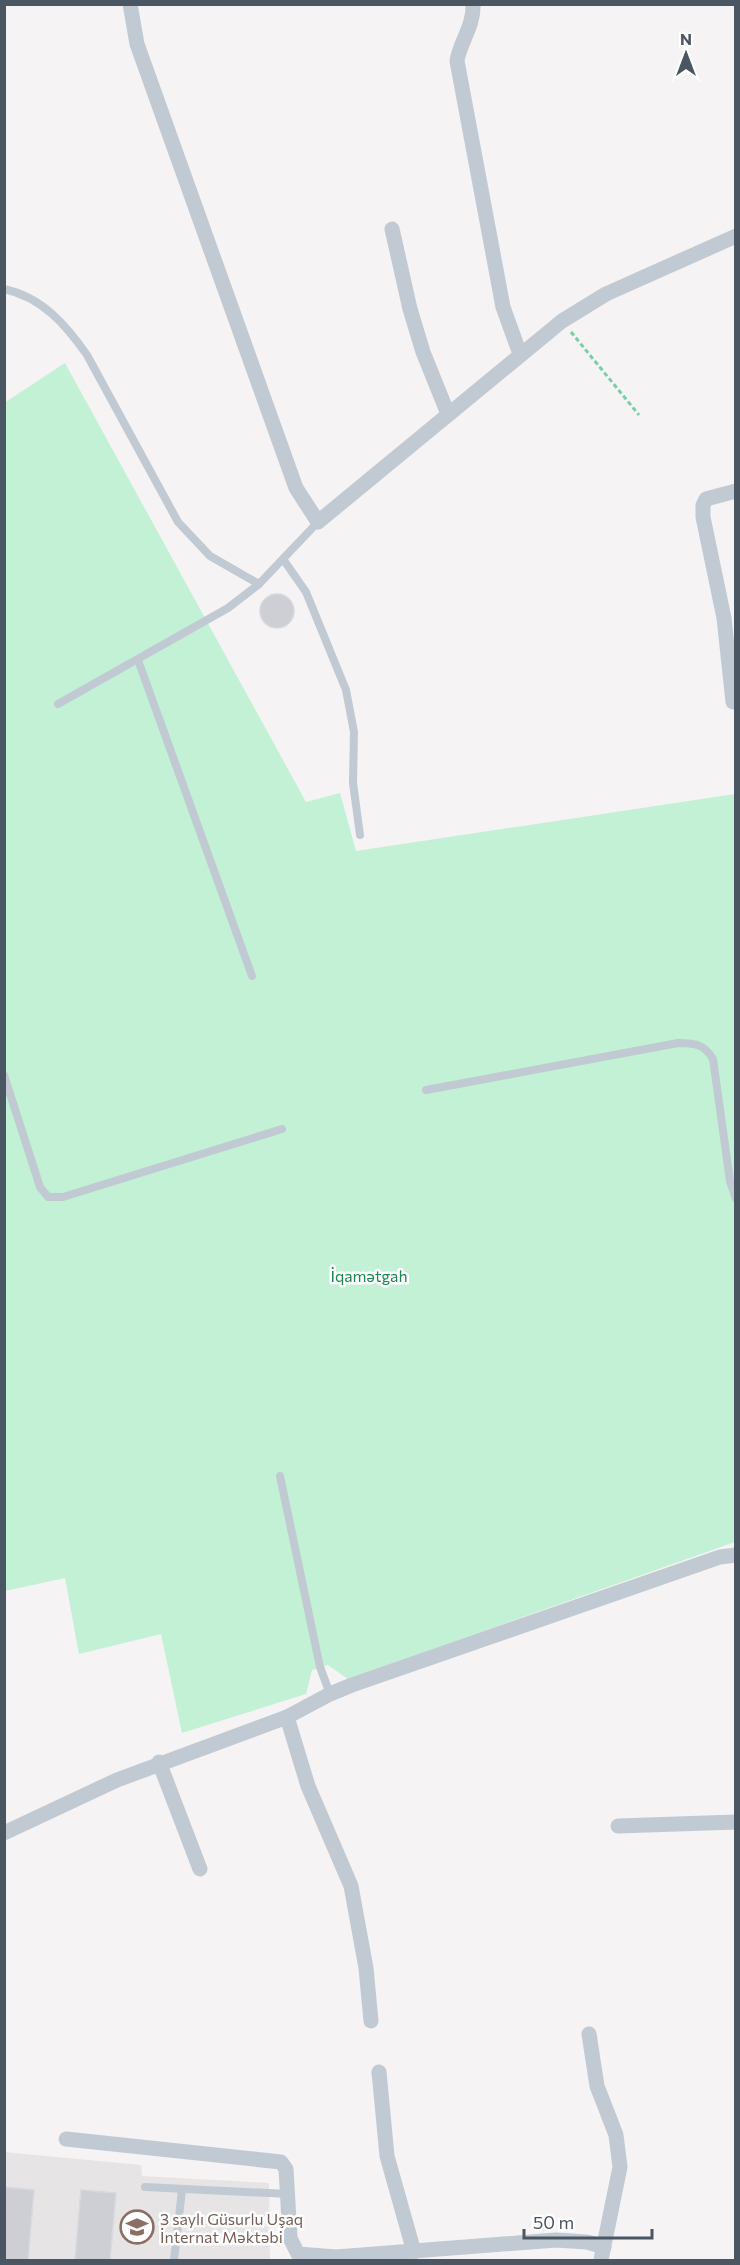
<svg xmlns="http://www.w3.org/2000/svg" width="740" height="2265" font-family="Commissioner,sans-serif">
  <rect width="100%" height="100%" fill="#f5f3f3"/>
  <path fill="#e6e4e5" d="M4 2152 141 2165 142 2176 269 2183 270 2260H5Z"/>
  <path fill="#c3f1d5" d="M65 363 306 802 340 793 356 851 735 794V1542L348 1679 328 1665 312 1670 306 1694 182 1733 161 1634 79 1654 65 1578 5 1591 4 403Z"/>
  <g fill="#cdcfd5" stroke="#d7d9de" stroke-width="1.5">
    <circle cx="277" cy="611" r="17"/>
    <path d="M4 2187 34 2190 28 2260H4Z"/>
    <path d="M81 2190 116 2193 110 2260H75Z"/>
  </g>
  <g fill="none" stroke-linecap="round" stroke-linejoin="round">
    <path stroke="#7ad0a6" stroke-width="3" stroke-dasharray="4.5 3" stroke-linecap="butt" d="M571 332 639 415"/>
    <g stroke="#c1cad2" stroke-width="8">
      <path d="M4 289C42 297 66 325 87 355L178 522 210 556 259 584"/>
      <path d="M283 559 306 592 346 690 354 732 353 783 360 835"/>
      <path d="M138 660 252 976"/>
      <path d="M58 704 228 608 259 584 318 522"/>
      <path d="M4 1075 40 1187 48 1197H63L282 1129"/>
      <path d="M426 1090 678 1043C695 1043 704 1044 713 1059L730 1181 736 1199"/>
      <path d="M280 1476 320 1667 330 1694"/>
      <path d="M145 2187 288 2194"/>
      <path d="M174 2260 182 2190"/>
    </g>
    <g stroke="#c1cad2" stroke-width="15">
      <path d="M130 4 137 44 296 488 318 522 562 321 606 294 736 236"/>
      <path d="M473 4C474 27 460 41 457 61L503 307 520 354"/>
      <path d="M392 229 410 309 423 352 448 414"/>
      <path d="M733 702 724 618 703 517V505L706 499 736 491"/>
      <path d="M287 1717 308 1786 351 1886 366 1968 371 2021"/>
      <path d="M159 1762 200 1869"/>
      <path d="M618 1826 736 1822"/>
      <path d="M4 1833 117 1780 287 1717 330 1694 352 1685 720 1557 736 1555"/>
      <path d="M589 2034 597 2086 616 2135 620 2167 601 2260"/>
      <path d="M379 2072 387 2156 414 2252"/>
      <path d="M66 2139 281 2162 286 2169 290 2238 298 2254 336 2257 556 2240 587 2242 604 2247"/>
    </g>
  </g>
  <defs>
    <symbol id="school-ring" viewBox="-11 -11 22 22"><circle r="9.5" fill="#fff" stroke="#8d6e63" stroke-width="1.5"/><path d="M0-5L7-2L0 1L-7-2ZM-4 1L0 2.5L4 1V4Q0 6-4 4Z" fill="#8d6e63"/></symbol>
  </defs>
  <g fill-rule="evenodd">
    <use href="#school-ring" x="118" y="2208" width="38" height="38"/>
  </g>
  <g text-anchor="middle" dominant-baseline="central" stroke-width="5" stroke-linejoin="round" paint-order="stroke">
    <g font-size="16" fill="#17864f" stroke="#fff">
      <text x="369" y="1275">İqamətgah</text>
    </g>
    <g font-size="16" fill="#785e54" stroke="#fff" text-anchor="start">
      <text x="160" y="2218">3 saylı Güsurlu Uşaq<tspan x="160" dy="18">İnternat Məktəbi</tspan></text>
    </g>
  </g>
  <rect width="740" height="2265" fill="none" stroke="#4a5661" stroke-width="12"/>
  <g transform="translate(686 54)" stroke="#ffffff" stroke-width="4.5" paint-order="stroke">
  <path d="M0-4.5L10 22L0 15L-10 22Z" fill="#4a5661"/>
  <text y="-9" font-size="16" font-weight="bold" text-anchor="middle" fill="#4a5661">N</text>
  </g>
  <path d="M524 2229v9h128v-9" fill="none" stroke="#4a5661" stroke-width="3"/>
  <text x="533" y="2229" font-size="18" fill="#4a5661" stroke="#ffffff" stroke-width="4.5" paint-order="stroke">50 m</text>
</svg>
